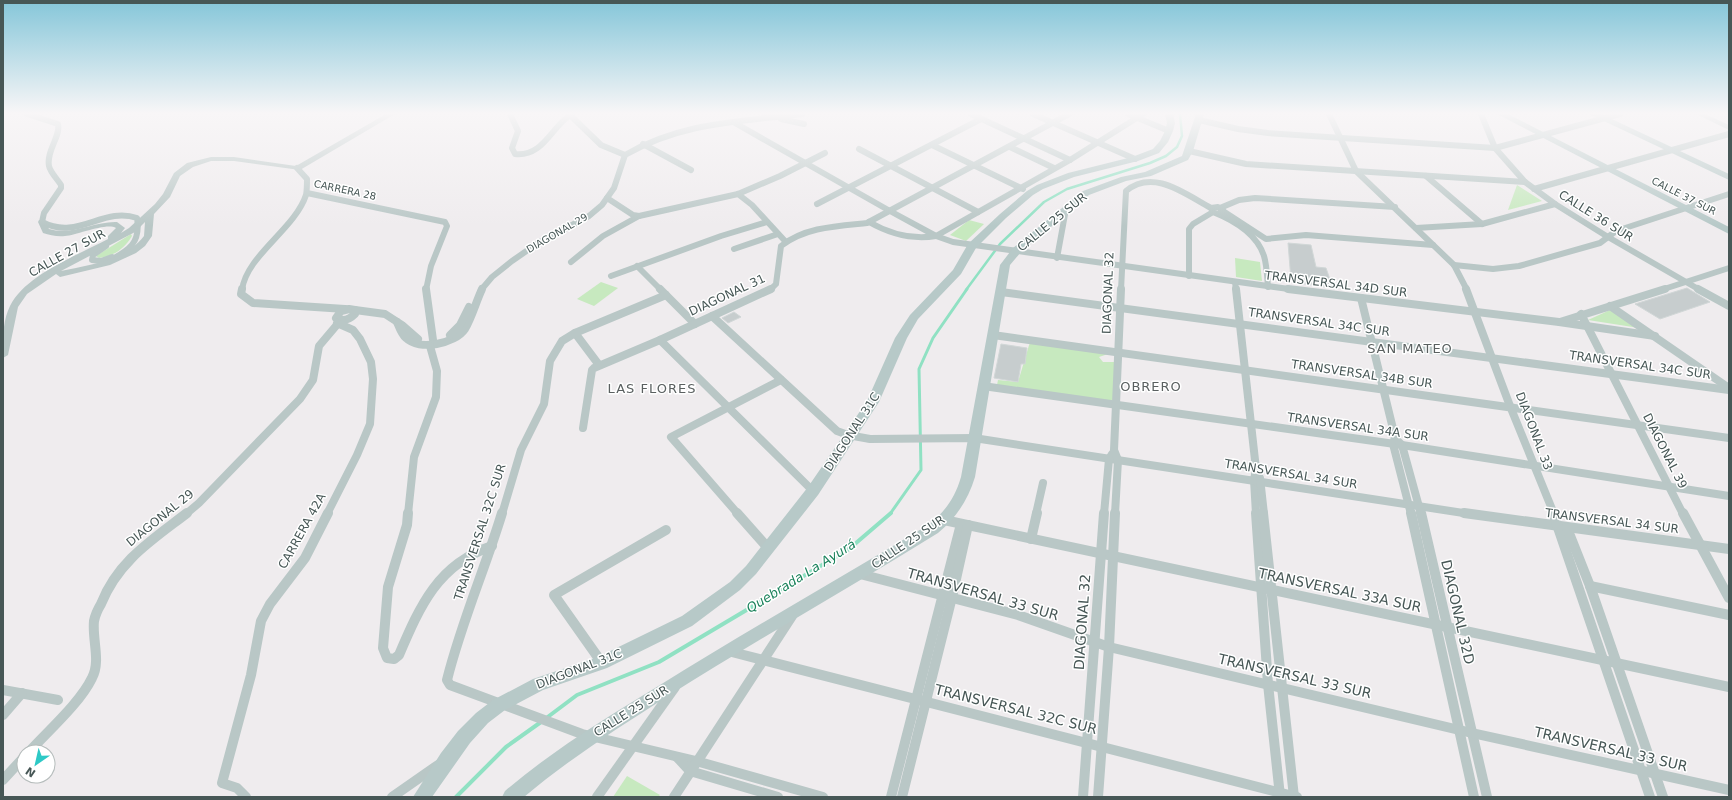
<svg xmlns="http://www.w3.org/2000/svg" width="1732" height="800" font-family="'DejaVu Sans',sans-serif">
  <rect width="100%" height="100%" fill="#efecee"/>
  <g fill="#c7e9bf">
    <path d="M1517 185 1542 201 1508 210Z"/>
    <path d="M969 220 984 224 966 241 950 235Z"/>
    <path d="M131 234 132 236C124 249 114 256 99 258L96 256Z"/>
    <path d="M1235 258 1260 262 1262 281 1236 277Z"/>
    <path d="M601 282 618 288 594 306 577 299Z"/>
    <path d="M1610 310 1639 328 1588 320Z"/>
    <path d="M1030 342 1108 354 1099 357 1103 362H1116L1113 401 997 385 998 380 1018 382Z"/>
    <path d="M627 776 660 795 658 797H613Z"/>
  </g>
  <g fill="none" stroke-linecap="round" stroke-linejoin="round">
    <path stroke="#90e1c3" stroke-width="2.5" d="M966 290 1000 244 1044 202 1067 189 1150 163 1166 156 1177 147 1182 136 1180 114"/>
    <path stroke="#90e1c3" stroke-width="3" d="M890 514 921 470 919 369 933 338 967 289"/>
    <g stroke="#90e1c3" stroke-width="4">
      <path d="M545 719 577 695 659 662 849 549 891 513"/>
      <path d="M456 797 506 747 541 722"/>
    </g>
  </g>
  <g fill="#c7cdce" stroke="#d1d7d7">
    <path d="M1288 243 1311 245 1316 267 1326 268 1333 288 1298 283 1297 281 1291 280Z"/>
    <path d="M1687 288 1710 302 1660 319 1635 304Z"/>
    <path d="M734 312 741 317 728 323 722 318Z"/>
    <path d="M1001 344 1027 348 1025 364H1021L1018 382 994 378Z"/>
  </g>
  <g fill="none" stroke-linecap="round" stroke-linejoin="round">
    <g stroke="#b9c7c6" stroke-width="6">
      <path d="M27 114 58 124C61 136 46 151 49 166 50 172 58 180 61 185V188L44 213 42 222C78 241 103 206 137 218 141 243 129 250 109 261"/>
      <path d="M510 114 518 131 512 148 515 154C544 157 551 126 572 114"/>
      <path d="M971 114 1070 160"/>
      <path d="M1033 114 1135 159"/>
      <path d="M1128 114 1169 131"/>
      <path d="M1329 114 1356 171 1454 265 1467 290"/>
      <path d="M1481 114 1495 148 1525 182 1555 204 1608 237 1700 290"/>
      <path d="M570 115 601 145 625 155"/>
      <path d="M781 119 804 124"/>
      <path d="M1199 120 1238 129 1268 133 1495 148 1620 114"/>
      <path d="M735 123 890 211 936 236 953 242 1296 290"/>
      <path d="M643 144 691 170"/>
      <path d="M932 145 1023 189"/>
      <path d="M1010 147 1054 168"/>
      <path d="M859 149 978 212"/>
      <path d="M1189 151 1246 164 1525 182"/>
      <path d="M1426 176 1482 224"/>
      <path d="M1534 189 1729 134"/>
      <path d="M307 193 445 222 447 226 431 266 426 290"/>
      <path d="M738 194 752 205 785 241"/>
      <path d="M607 198 633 215 639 216"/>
      <path d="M817 204 981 119"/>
      <path d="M1220 208 1239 200 1255 198 1395 207"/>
      <path d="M1223 211 1266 239 1306 235 1433 245"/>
      <path d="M1218 214 1222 213 1223 210 1218 207 1211 208 1213 212C1233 220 1257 234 1264 256 1267 266 1267 277 1268 287"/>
      <path d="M869 222C890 234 912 240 936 236L1070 160 1143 114"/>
      <path d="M1416 228 1482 224 1555 204"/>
      <path d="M106 246 93 255 92 260 101 261 112 257"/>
      <path d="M734 249 778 234"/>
      <path d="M1057 258 1066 209"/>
      <path d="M571 262 603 236 639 216 738 194 780 176 825 153"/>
      <path d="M1454 265 1493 269 1519 266 1600 243 1616 231 1729 194"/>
      <path d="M637 266 661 290"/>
      <path d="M611 276 721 236 767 222"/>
      <path d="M1189 276V229L1193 224 1213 212"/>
      <path d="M1235 282 1236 290"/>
      <path d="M242 290C246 256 295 229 306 195 307 190 307 184 307 179L297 168"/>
      <path d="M481 290 492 277 512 261 538 243 589 216 602 205 614 188 625 155C682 122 739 122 802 114"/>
      <path d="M770 290 776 284 781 246C805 227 837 226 867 223L1069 114"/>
      <path d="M1121 290 1126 191C1153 168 1185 194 1211 208"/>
      <path d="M1661 290 1729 268"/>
    </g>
    <g stroke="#b9c7c6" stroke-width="8">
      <path d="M242 289 241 294 253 303 345 309"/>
      <path d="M426 289 433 340"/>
      <path d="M660 289 695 324"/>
      <path d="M1236 289 1256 469 1254 480 1256 514"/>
      <path d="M1288 289 1559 322 1655 336"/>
      <path d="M1466 289 1510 406 1554 514"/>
      <path d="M1698 289 1729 306"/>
      <path d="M1001 292 1729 390"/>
      <path d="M1361 298 1395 437 1393 444 1411 514"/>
      <path d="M1610 306 1729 388"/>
      <path d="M349 309 355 310V314C349 320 343 322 336 318L341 311Z"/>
      <path d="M355 310 385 314 402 325 418 339"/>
      <path d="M1581 314 1683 514"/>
      <path d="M712 316 837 431 848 435 870 439 974 438 1470 514"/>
      <path d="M397 322C399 327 402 335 406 338 419 351 455 344 465 329 472 317 476 302 482 289"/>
      <path d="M1560 322 1665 289"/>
      <path d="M575 333 599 365"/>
      <path d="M450 335 460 325 469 307"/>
      <path d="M993 335 1729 438"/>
      <path d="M660 340 813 491"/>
      <path d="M983 386 1402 445 1729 496"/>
      <path d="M583 428 592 370 594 368 660 340 771 289"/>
      <path d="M1399 442 1402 445 1421 514"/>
      <path d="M1260 478 1264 514"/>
      <path d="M186 514 199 503 300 399 313 380 319 346 341 320"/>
      <path d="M327 514 357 455 370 424 373 379 371 362 360 339 353 330 337 323"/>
      <path d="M408 514 414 457 436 397 437 371 430 346"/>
      <path d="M502 514 521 450 544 404 550 361 562 341 575 333 666 295"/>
      <path d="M738 514 671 437 781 380"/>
      <path d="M1036 514 1043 483"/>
      <path d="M1104 514 1109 459 1112 454"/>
      <path d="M1115 514 1118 460 1114 450 1121 289"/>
    </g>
    <g stroke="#b9c7c6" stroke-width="10">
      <path d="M408 513 407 525 388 587 383 648 387 658 394 659 399 655C420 606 438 564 492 546"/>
      <path d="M502 513C485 569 461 623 447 680L450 685 582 734 696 761 823 797"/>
      <path d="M737 513 768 548"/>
      <path d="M1256 513 1268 684 1280 796"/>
      <path d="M1263 513 1294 797"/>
      <path d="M1411 513 1474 797"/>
      <path d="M1421 513 1487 797"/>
      <path d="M1464 513 1729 549"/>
      <path d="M1553 513 1650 797"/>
      <path d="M1683 513 1729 598"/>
      <path d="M944 520 1729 687"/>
      <path d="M1567 528 1590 586 1663 797"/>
      <path d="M1031 539 1037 513"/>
      <path d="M860 574 1018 615 1109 647 1472 733 1729 790"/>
      <path d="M1590 586 1729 615"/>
      <path d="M728 651 1297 797"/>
      <path d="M602 663 554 595 666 530"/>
      <path d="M3 690 58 700"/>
      <path d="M3 715 22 693"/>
      <path d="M29 752C48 731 80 703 92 678 101 661 92 640 94 621 95 616 98 609 101 604 118 561 152 540 187 513"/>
      <path d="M677 757 690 771 778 797"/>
      <path d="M3 780 24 757"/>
      <path d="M246 797 237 788 222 783 251 675 261 621 270 604 305 558 328 513"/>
      <path d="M392 797 438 765"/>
      <path d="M597 797 675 687"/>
      <path d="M674 797 792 616"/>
      <path d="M891 797 961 524"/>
      <path d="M902 797 952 597 968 525"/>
      <path d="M1083 797 1104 513"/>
      <path d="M1098 797 1109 647 1115 513"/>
    </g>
    <g fill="#b9c7c6" fill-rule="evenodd">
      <path d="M386 114H395L300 170 234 161H211L193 167 180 176 170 197 154 214 152 236 145 246 136 253 110 265 60 277 56 274 27 294 18 307 8 355 3 358C3 342 2 322 10 306 25 275 78 255 108 239V236L116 228C107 222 77 235 65 236 57 237 50 235 43 233L38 222 39 220H45L49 229C72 236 94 221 117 222L125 228 121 233 129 228 155 204 163 194 174 173 187 163 211 157H234L296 166ZM145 222 144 236C125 261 89 265 61 271L135 232Z"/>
      <path d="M1696 114H1705L1729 125V130Z"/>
    </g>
    <g fill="#b7c9c8" fill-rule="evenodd">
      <path d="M1165 114H1173L1175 123 1173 131 1168 142 1159 153 1138 161 1074 177 1043 189 1033 195 1006 218 976 248 961 274 918 319 907 338 879 402 818 495 756 574 740 590 692 626 607 668 543 690 505 710 488 723 470 743 432 797H413L441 753 458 731 476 713 493 700 533 679 598 657 682 616 730 582 746 566 808 487 867 401 895 338 910 315 953 270 968 244 1000 214 1027 191 1037 185 1068 173 1132 157 1153 149 1160 141 1165 131 1167 123Z"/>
      <path d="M1196 114H1204L1193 151 1188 160 1151 176 1126 181 1089 195 1021 252 1010 265 975 477C968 500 956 518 938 533 849 588 757 640 668 696 618 728 569 759 524 797H502L505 791C553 750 606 718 660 685 748 630 839 579 928 525 945 512 955 498 961 477L1000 265 1013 248 1083 191 1121 177 1145 172 1182 156Z"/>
      <path d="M1497 114H1508L1729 227V234Z"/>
      <path d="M1589 114H1601L1729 174V180Z"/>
    </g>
  </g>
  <linearGradient id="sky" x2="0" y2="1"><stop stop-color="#85c6d9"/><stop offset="0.5" stop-color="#f8f6f7"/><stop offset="1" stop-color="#f8f6f7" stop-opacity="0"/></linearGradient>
  <rect width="1732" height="226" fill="url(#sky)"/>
  <g text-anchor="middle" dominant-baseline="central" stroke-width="3" stroke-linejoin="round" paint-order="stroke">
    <g font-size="10" fill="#475756" stroke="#fff">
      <text transform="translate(345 190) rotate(12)">CARRERA 28</text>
      <text transform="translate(1684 196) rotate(27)">CALLE 37 SUR</text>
      <text transform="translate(557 233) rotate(-30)">DIAGONAL 29</text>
    </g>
    <g font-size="12" fill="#475756" stroke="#fff">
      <text transform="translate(1596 216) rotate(32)">CALLE 36 SUR</text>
      <text transform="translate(1052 222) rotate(-39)">CALLE 25 SUR</text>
      <text transform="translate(67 253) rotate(-29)">CALLE 27 SUR</text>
      <text transform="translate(1336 284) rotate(7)">TRANSVERSAL 34D SUR</text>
      <text transform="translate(1108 293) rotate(-88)">DIAGONAL 32</text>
      <text transform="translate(727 295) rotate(-25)">DIAGONAL 31</text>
      <text transform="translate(1319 322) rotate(8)">TRANSVERSAL 34C SUR</text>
      <text transform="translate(1640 365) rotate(8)">TRANSVERSAL 34C SUR</text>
      <text transform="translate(1362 374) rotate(8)">TRANSVERSAL 34B SUR</text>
      <text transform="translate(1358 427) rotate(8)">TRANSVERSAL 34A SUR</text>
      <text transform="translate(1534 431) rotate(69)">DIAGONAL 33</text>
      <text transform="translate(852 432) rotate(-57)">DIAGONAL 31C</text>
      <text transform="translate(1665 451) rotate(63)">DIAGONAL 39</text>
      <text transform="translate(1291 474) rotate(9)">TRANSVERSAL 34 SUR</text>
      <text transform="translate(160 518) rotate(-39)">DIAGONAL 29</text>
      <text transform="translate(1612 521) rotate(7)">TRANSVERSAL 34 SUR</text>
      <text transform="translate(302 531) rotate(-61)">CARRERA 42A</text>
      <text transform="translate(480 532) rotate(-72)">TRANSVERSAL 32C SUR</text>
      <text transform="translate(908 542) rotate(-34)">CALLE 25 SUR</text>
      <text transform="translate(579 669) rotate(-21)">DIAGONAL 31C</text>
      <text transform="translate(631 711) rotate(-32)">CALLE 25 SUR</text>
    </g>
    <g font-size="13" letter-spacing="1" fill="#5a6060" stroke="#fff">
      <text x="1410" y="348">SAN MATEO</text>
      <text x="1151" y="386">OBRERO</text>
      <text x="652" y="388">LAS FLORES</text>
    </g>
    <g font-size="13" font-style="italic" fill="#1a825b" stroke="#fff">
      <text transform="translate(801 576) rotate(-32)">Quebrada La Ayurá</text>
    </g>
    <g font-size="14" fill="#475756" stroke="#fff">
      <text transform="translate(1340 590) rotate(12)">TRANSVERSAL 33A SUR</text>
      <text transform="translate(983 594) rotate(16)">TRANSVERSAL 33 SUR</text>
      <text transform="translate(1458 612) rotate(77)">DIAGONAL 32D</text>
      <text transform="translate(1082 622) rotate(-86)">DIAGONAL 32</text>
      <text transform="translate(1295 676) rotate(13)">TRANSVERSAL 33 SUR</text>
      <text transform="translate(1016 709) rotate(14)">TRANSVERSAL 32C SUR</text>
      <text transform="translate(1611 749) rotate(13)">TRANSVERSAL 33 SUR</text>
    </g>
  </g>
  <rect width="1732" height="800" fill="none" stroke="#475756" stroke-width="8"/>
  <g transform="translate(36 764) rotate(214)"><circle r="19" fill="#ffffff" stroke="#b5bcbb"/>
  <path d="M0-3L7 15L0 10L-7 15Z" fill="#2dc9c6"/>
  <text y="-6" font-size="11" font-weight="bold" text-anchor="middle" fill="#475756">N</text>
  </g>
</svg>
